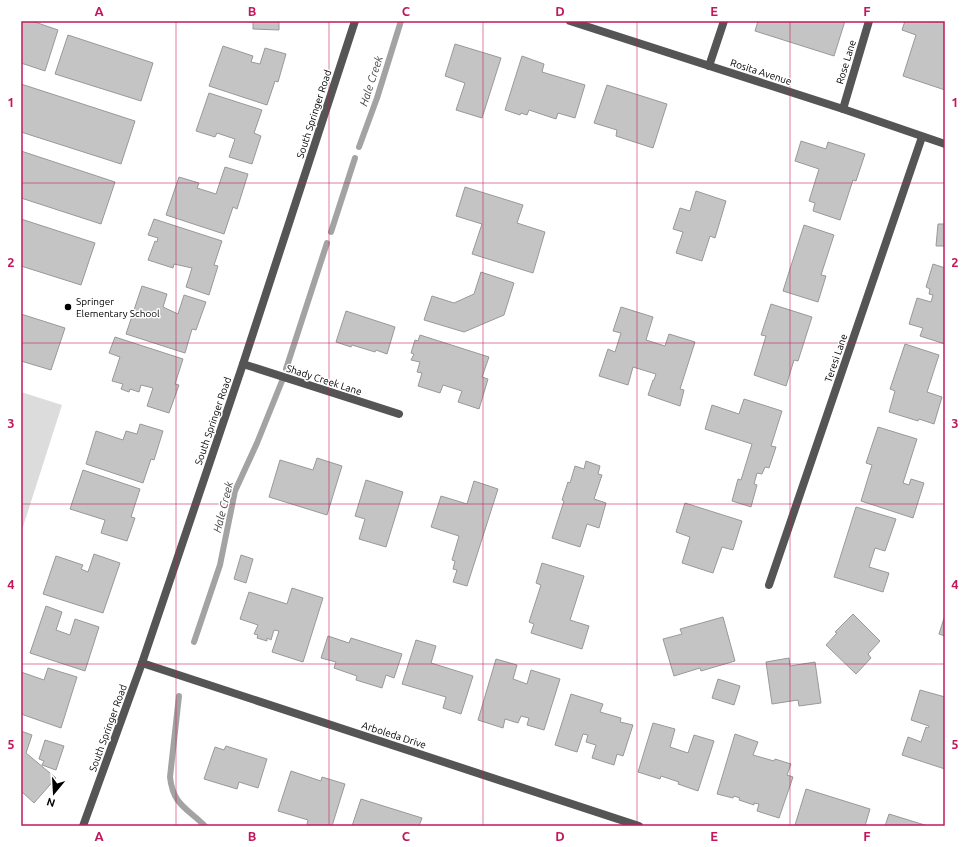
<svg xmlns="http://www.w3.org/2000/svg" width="966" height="847" font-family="Ubuntu,sans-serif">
  <rect width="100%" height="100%" fill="#fff"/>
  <path fill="#dcdcdc" d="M21 392 62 405 21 533Z"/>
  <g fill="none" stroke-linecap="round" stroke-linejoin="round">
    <g stroke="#a3a3a3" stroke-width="6">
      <path d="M359 147 377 98 401 21"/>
      <path d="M331 232 355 158"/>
      <path d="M286 369 327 243"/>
      <path d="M194 642 220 565 235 491 257 443 282 381"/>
      <path d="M179 696 170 777C173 805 187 808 205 826"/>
    </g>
  </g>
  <g fill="#c4c4c4" stroke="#999">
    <path d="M21 21H32L58 30 45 71 21 63Z"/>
    <path d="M233 21H279V30L253 29V22Z"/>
    <path d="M758 21H845L834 56 755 31Z"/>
    <path d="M905 21 945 22V90L903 76 916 35 902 30Z"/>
    <path d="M68 35 153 63 141 101 55 74Z"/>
    <path d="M455 44 501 58 482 118 456 110 465 83 445 76Z"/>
    <path d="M223 46 253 56 251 62 260 64 265 48 286 54 278 82 275 81 267 105 209 86Z"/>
    <path d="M522 56 544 64 542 72 585 85 575 118 558 113 556 119 529 110 527 115 521 113 520 115 505 110Z"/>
    <path d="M21 84 135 121 121 164 21 132Z"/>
    <path d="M607 85 667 104 653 148 616 136 617 130 594 123Z"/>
    <path d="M209 93 262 110 254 133 261 136 252 164 229 157 235 139 217 133 215 137 196 131Z"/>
    <path d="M801 141 826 149 828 142 865 154 856 181 853 180 840 220 813 211 815 203 809 201 819 169 795 161Z"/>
    <path d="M21 151 115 182 101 224 21 198Z"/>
    <path d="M225 167 248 174 237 209 233 207 224 234 166 215 179 177 199 183 197 188 216 194Z"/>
    <path d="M465 187 523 205 517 223 545 232 533 273 472 254 482 224 456 216Z"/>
    <path d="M696 191 726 201 715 238 710 236 702 261 676 253 683 232 673 229 680 208 690 211Z"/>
    <path d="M21 219 95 243 81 285 21 266Z"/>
    <path d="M154 219 222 241 214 265 218 266 209 295 186 287 192 268 174 264 173 268 148 260 155 241 157 242 158 238 148 235Z"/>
    <path d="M938 224H945V246H936Z"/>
    <path d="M804 225 834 235 821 275 826 276 818 302 783 291Z"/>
    <path d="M933 264 945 268V344L920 336 923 328 909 324 917 298 931 302 933 295 929 294 930 289 926 287Z"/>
    <path d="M481 272 514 283 504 315 464 332 424 320 432 296 454 303 474 294Z"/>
    <path d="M142 286 167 294 163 307 178 314 184 295 206 302 196 330 192 329 185 353 126 334Z"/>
    <path d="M771 304 812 317 798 361 794 360 786 386 754 375 766 336 761 335Z"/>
    <path d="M621 307 653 317 646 340 665 346 669 334 695 342 680 389 684 390 680 406 648 395 653 380H654L656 374 633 367 628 385 599 376 608 349 615 352 621 333 613 331Z"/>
    <path d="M346 311 395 327 387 354 376 350 375 352 352 345 351 347 336 342Z"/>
    <path d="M21 314 65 328 51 370 21 361Z"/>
    <path d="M420 335 489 357 482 377 488 379 479 409 458 402 462 391 443 385 440 393 418 386 422 373 417 372 420 362 411 360 414 354 411 353 415 340 418 341Z"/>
    <path d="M115 337 183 359 175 384 179 385 169 413 147 406 153 388 141 385 139 392 130 389 129 392 121 389 123 384 112 381 120 357 109 353Z"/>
    <path d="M905 344 939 355 927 392 942 397 934 424 919 419 918 421 889 412 895 391 890 389Z"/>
    <path d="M744 399 782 411 771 446 776 447 769 468 765 467 762 474 757 473 754 484 757 485 751 507 732 501 738 479 741 480 752 444 705 429 712 405 739 414Z"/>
    <path d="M140 424 163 431 154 460 151 459 143 483 86 464 96 431 123 440 126 431 137 434Z"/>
    <path d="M878 427 917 439 903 483 909 485 911 479 924 483 913 518 861 501 872 465 866 463Z"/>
    <path d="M317 458 342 466 327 515 269 497 280 460 313 470Z"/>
    <path d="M586 461 600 466 598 474 602 475 594 499 606 503 599 528 587 524 580 547 552 538 564 501 562 500 568 482 570 483 575 466 584 469Z"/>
    <path d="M83 470 140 489 131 517 135 518 127 541 101 533 105 520 70 509Z"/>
    <path d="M366 480 403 492 386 547 359 539 365 519 355 516Z"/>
    <path d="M474 481 498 489 467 586 453 582 457 570 453 569 455 561 452 560 459 536 431 527 441 496 467 504Z"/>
    <path d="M685 503 742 521 733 550 722 547 713 573 682 563 690 537 676 532Z"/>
    <path d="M856 507 896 519 885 551 875 548 869 567 889 573 883 592 834 577Z"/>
    <path d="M94 554 120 563 103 613 43 594 56 556 83 565 81 569 88 572Z"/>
    <path d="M241 555 253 559 246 583 234 579Z"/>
    <path d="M542 563 584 576 570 620 589 626 582 649 531 633 534 624 529 622 541 585 536 583Z"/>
    <path d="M292 588 323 598 303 662 272 652 279 631 274 630 271 640 267 638V641L257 638 258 635 254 634 258 625 240 619 249 592 287 604Z"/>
    <path d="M46 606 62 612 56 630 70 635 75 619 99 627 85 671 30 653Z"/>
    <path d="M853 614 880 641 868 654 871 658 856 674 826 645 837 633 835 632Z"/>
    <path d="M945 615V636L939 634Z"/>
    <path d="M723 617 735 661 701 671 700 668 674 676 663 639 682 634 680 629Z"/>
    <path d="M328 636 349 643 351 638 402 654 394 678 386 675 382 688 356 680 357 676 334 668 336 662 321 658Z"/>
    <path d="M416 640 436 646 431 663 473 676 461 714 443 708 446 697 402 684Z"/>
    <path d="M789 658 790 666 815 662 821 703 799 706 798 700 772 704 766 662Z"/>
    <path d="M496 659 517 665 513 679 527 684 531 670 560 679 544 730 527 725 529 718 521 716 518 723 505 719 503 728 478 720Z"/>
    <path d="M48 668 77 677 61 728 21 714V672L44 680Z"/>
    <path d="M718 679 740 686 734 705 712 698Z"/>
    <path d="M920 690 945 697V769L902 755 908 737 921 742 926 727 928 728 929 726 911 720Z"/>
    <path d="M571 694 603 704 600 712 621 718 620 722 633 725 623 756 617 754 614 765 592 758 596 745 586 742 588 735 583 734 577 752 555 745Z"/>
    <path d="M653 723 675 729 670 747 688 753 694 735 714 741 698 791 678 784 679 782 661 776 660 779 638 772Z"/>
    <path d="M21 731 32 735 26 753 56 778 34 803 21 791Z"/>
    <path d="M735 734 758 742 753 755 774 761 775 759 791 764 787 775 793 777 779 818 757 811 759 804 754 803V805L739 800 740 798 734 796 733 798 717 794Z"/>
    <path d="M45 740 64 746 56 770 42 765 44 761 39 759Z"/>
    <path d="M226 746 267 759 258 788 239 782 237 789 204 779 215 747 224 750Z"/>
    <path d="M291 771 321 781 322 777 345 784 332 826H312L307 824 308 820 278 811Z"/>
    <path d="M806 789 870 809 865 826H799L795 825Z"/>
    <path d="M361 799 422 818 419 826H352Z"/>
    <path d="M889 814 928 826H885Z"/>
  </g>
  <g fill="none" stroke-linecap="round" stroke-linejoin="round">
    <path stroke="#555" stroke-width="8" d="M709 66 724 21"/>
    <g stroke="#555" stroke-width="8">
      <path d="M570 21 843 109 945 144"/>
      <path d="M843 109 869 21"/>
      <path d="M243 364 399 414"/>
      <path d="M769 585 922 137"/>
      <path d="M142 663 639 826"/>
    </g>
    <path stroke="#555" stroke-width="8" d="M83 826 142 663 243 364 355 21"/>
  </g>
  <path fill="none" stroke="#c2185b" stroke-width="1" stroke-opacity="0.55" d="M176 21V826M329 21V826M483 21V826M637 21V826M790 21V826M21 183H945M21 343H945M21 504H945M21 664H945"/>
  <circle fill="#000" stroke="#fff" stroke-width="1.5" cx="68" cy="307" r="4"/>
  <g text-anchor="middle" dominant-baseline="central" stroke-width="3" stroke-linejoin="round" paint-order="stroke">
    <g font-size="10" fill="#000" stroke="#fff">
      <text transform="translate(846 62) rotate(-73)">Rose Lane</text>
      <text transform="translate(761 72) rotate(18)">Rosita Avenue</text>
      <text transform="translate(314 114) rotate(-72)">South Springer Road</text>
      <text transform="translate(836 358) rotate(-71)">Teresi Lane</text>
      <text transform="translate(324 380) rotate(18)">Shady Creek Lane</text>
      <text transform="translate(213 421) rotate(-71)">South Springer Road</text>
      <text transform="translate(108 728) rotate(-70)">South Springer Road</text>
      <text transform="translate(394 735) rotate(18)">Arboleda Drive</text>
    </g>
    <g font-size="10" fill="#000" stroke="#fff" text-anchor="start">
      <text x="76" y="301">Springer<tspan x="76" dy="12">Elementary School</tspan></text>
    </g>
    <g font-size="11" font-style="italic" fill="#444" stroke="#fff">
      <text transform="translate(371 81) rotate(-72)">Hale Creek</text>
      <text transform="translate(223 507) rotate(-76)">Hale Creek</text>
    </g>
  </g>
  <rect width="966" height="847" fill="none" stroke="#ffffff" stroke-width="44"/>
  <g transform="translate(54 793) rotate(198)" stroke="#ffffff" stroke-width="3" paint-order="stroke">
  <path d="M0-3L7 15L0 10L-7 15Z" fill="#000000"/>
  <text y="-6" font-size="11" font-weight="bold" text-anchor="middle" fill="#000000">N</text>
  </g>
  <rect x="22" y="22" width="922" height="803" fill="none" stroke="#c2185b" stroke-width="1.5"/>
  <g font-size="13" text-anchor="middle" font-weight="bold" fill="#c2185b">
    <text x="99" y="16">A</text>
    <text x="252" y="16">B</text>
    <text x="406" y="16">C</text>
    <text x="560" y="16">D</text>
    <text x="714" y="16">E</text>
    <text x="867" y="16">F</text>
    <text x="11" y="107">1</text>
    <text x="955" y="107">1</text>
    <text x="11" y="267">2</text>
    <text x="955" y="267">2</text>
    <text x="11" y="428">3</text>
    <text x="955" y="428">3</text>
    <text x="11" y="589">4</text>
    <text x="955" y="589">4</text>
    <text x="11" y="749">5</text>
    <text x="955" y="749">5</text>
    <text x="99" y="841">A</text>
    <text x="252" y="841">B</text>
    <text x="406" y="841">C</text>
    <text x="560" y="841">D</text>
    <text x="714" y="841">E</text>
    <text x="867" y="841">F</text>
  </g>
</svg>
